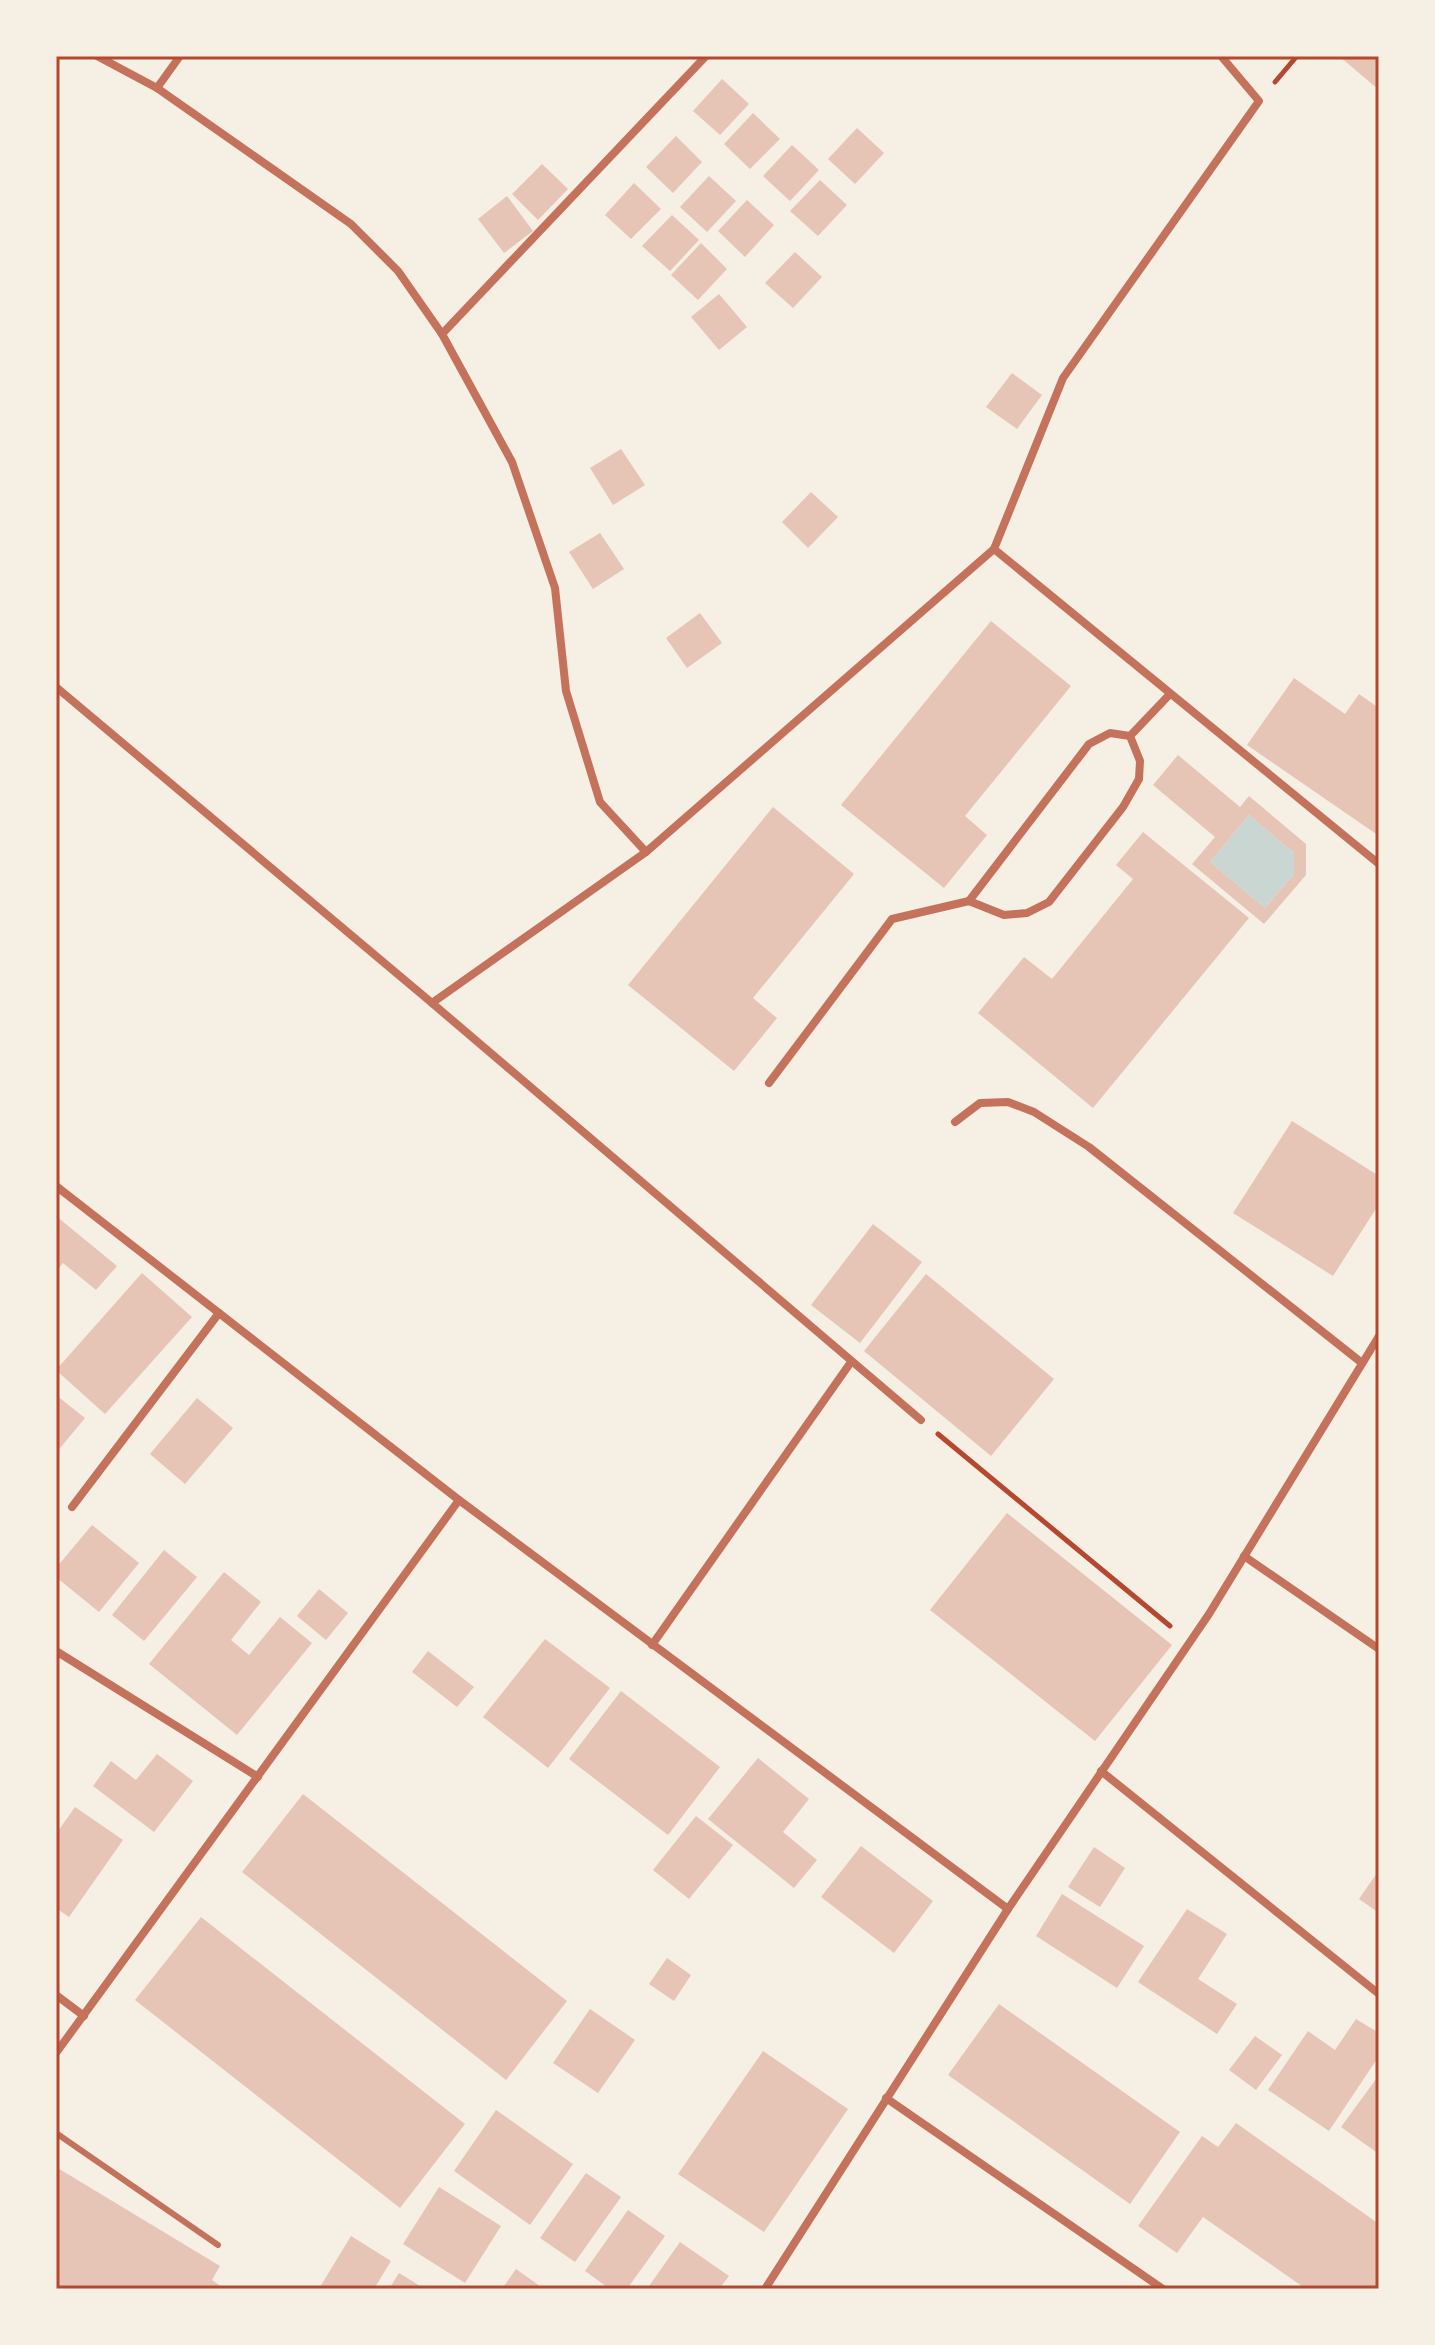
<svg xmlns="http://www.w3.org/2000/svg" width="1435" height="2345" font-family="Cabin,sans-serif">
  <rect width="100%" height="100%" fill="#f6efe4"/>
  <path fill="#c9d6d2" d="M1249 815 1294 853V874L1265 908 1210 862Z"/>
  <g fill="#e6c5b7" fill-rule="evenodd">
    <path d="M1339 56H1379V90Z"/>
    <path d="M722 79 749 104 720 135 693 111Z"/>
    <path d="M753 113 780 139 750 169 724 144Z"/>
    <path d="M857 128 884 153 855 184 828 159Z"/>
    <path d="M676 136 702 162 673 193 646 167Z"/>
    <path d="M792 145 819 170 790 201 763 176Z"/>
    <path d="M542 164 568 189 538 220 512 194Z"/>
    <path d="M709 176 736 201 707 232 680 207Z"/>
    <path d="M820 180 847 205 818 236 790 211Z"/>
    <path d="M634 183 661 209 631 239 605 215Z"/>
    <path d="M507 196 533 231 504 253 478 219Z"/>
    <path d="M747 200 774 225 745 257 718 231Z"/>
    <path d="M672 215 699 240 670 271 642 246Z"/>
    <path d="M701 243 727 269 698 300 671 275Z"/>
    <path d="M795 252 822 277 793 308 765 283Z"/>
    <path d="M719 294 747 327 719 350 691 317Z"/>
    <path d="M1012 373 1042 395 1017 429 986 407Z"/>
    <path d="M621 449 645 485 613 505 590 468Z"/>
    <path d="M811 492 838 517 808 548 782 522Z"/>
    <path d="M600 533 624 569 593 589 569 552Z"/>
    <path d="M700 613 722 643 687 668 666 638Z"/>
    <path d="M991 621 1071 686 965 816 987 835 944 888 841 805Z"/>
    <path d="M1294 678 1345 714 1359 694 1379 708V836L1247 745Z"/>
    <path d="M1178 755 1240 807 1249 796 1306 844V875L1264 924 1192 864 1215 837 1153 785ZM1249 815 1294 853V874L1265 908 1210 862Z"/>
    <path d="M773 807 854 874 753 998 777 1018 734 1071 628 985Z"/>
    <path d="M1143 832 1249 918 1093 1108 978 1013 1024 957 1052 979 1133 879 1116 865Z"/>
    <path d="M1292 1121 1379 1176V1204L1333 1276 1233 1213Z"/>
    <path d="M56 1216 117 1266 96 1290 63 1263 56 1272Z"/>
    <path d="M873 1224 922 1262 860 1343 811 1305Z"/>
    <path d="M142 1273 192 1317 105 1414 56 1370Z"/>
    <path d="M926 1274 1054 1379 991 1456 864 1351Z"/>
    <path d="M56 1395 85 1418 56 1453Z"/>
    <path d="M197 1398 233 1428 185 1484 150 1454Z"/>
    <path d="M1007 1513 1172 1645 1095 1741 930 1610Z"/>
    <path d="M92 1525 139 1563 99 1612 56 1577V1568Z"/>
    <path d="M164 1550 197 1577 144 1641 112 1615Z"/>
    <path d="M224 1572 261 1602 231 1640 249 1655 280 1617 312 1643 237 1735 149 1664Z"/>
    <path d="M319 1589 348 1613 326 1640 297 1616Z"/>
    <path d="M545 1639 610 1688 548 1768 483 1717Z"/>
    <path d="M428 1651 474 1687 457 1707 412 1672Z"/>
    <path d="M621 1691 720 1767 668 1835 569 1759Z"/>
    <path d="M157 1754 193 1781 154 1832 93 1786 111 1761 136 1780Z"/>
    <path d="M758 1758 809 1799 783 1832 817 1860 794 1888 708 1819Z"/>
    <path d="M303 1794 567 2001 506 2080 242 1872Z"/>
    <path d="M75 1807 123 1840 69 1917 56 1908V1834Z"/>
    <path d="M696 1816 733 1845 689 1899 653 1870Z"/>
    <path d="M861 1846 933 1901 894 1953 821 1897Z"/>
    <path d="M1094 1847 1125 1868 1100 1907 1068 1887Z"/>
    <path d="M1379 1870V1913L1359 1899Z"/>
    <path d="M1062 1894 1144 1946 1117 1988 1036 1936Z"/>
    <path d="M1187 1909 1227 1934 1198 1979 1237 2004 1217 2034 1138 1982Z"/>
    <path d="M201 1917 465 2124 400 2208 135 2000Z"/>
    <path d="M667 1958 691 1975 674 2001 649 1984Z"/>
    <path d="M999 2004 1180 2132 1130 2204 948 2075Z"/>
    <path d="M590 2009 635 2040 598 2093 553 2063Z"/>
    <path d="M1356 2019 1379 2033V2056L1329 2131 1268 2090 1308 2031 1335 2050Z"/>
    <path d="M1255 2036 1282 2055 1256 2090 1229 2070Z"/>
    <path d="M763 2051 848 2109 764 2232 678 2174Z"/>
    <path d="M1379 2075V2154L1341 2127Z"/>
    <path d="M496 2110 573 2164 530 2225 454 2171Z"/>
    <path d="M1236 2123 1379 2224V2282L1374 2289H1306L1203 2217 1177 2253 1138 2226 1202 2136 1218 2147Z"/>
    <path d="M56 2167 220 2266 212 2280 225 2289H56Z"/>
    <path d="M586 2173 621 2197 575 2262 540 2238Z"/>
    <path d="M439 2187 501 2226 465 2283 403 2244Z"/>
    <path d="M628 2210 665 2236 627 2289H610L585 2271Z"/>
    <path d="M351 2236 391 2261 374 2289H323L320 2287Z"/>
    <path d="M680 2242 729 2276 719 2289H647Z"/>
    <path d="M516 2269 544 2289H502Z"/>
    <path d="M399 2273 425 2289H389Z"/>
  </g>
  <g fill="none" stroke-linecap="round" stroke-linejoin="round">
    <g stroke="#b5482f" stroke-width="5">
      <path d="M1275 82 1297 56"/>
      <path d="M938 1434 1170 1626"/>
    </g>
    <path stroke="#c5725c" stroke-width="6" d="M56 2133 218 2245"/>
    <g stroke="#c5725c" stroke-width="8">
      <path d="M97 56 157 88 351 224 398 271 442 334 512 462 555 588 566 691 600 802 646 852"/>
      <path d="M157 88 180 56"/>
      <path d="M442 334 706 56"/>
      <path d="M994 549 1379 864"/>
      <path d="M56 687 432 1003 921 1420"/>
      <path d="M1130 736 1170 694"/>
      <path d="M969 901 1089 744 1110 733 1130 736"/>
      <path d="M432 1003 646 852 994 549 1063 378 1259 101 1221 56"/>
      <path d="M769 1083 892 919 969 901 1004 915 1027 913 1049 902 1123 807 1139 779 1140 761 1130 736"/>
      <path d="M955 1122 980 1103 1008 1102 1034 1112 1089 1147 1362 1363"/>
      <path d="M56 1186 459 1500 1008 1909"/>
      <path d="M72 1507 219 1313"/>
      <path d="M1244 1556 1379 1649"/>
      <path d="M652 1645 851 1362"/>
      <path d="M56 1651 258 1777"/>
      <path d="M1101 1771 1379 1994"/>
      <path d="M56 1995 84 2016"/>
      <path d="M56 2053 459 1500"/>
      <path d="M886 2098 1163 2289"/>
      <path d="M765 2289 1008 1909 1209 1614 1379 1336"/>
    </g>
  </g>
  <rect width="1435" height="2345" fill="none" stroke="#f6efe4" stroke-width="116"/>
  <rect x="58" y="58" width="1319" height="2229" fill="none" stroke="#b5482f" stroke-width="3"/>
</svg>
